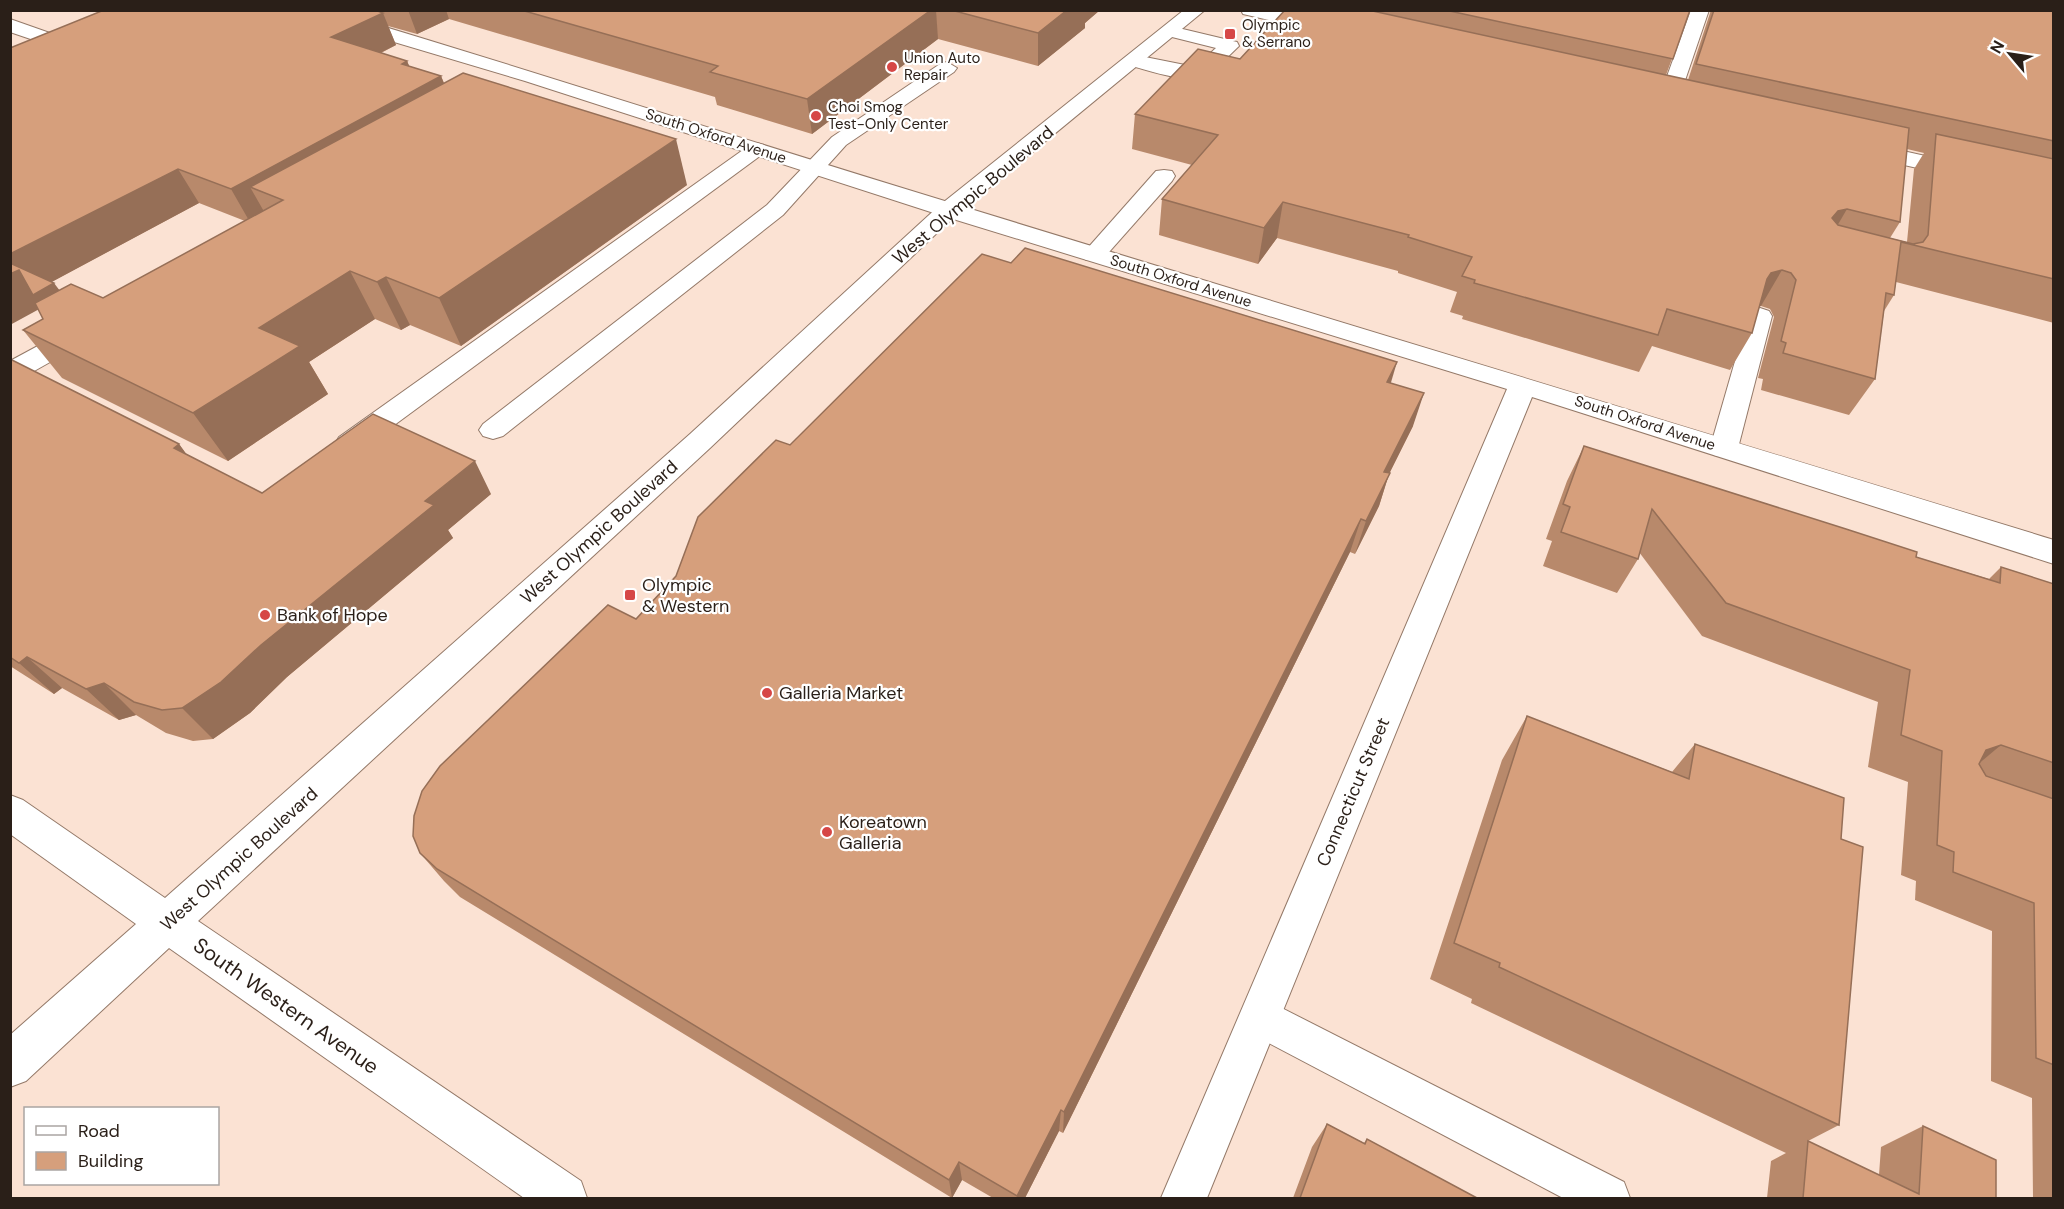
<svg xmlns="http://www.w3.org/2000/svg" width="2064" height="1209" font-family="'DM Sans',sans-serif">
  <rect width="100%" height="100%" fill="#fbe2d3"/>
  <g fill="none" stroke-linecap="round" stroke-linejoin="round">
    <defs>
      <g id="lane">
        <path d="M1691 10H1709L1677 104 1674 108H1660L1657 104Z"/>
        <path d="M1170 26 1237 42 1239 46 1207 77C1182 83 1152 71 1128 65L1126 61 1128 57 1135 55 1195 67 1216 48 1164 35 1161 31Z"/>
        <path d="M947 62 957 68 954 72 846 145 783 215 503 436 493 439 483 436 479 430 483 424 767 205 832 137 940 64Z"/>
        <path d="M757 143 764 145 768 149 764 153 359 451 349 453 339 451 335 444 339 437 750 145Z"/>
        <path d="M1164 170 1172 171 1175 176 1172 181 1102 260H1086L1082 255 1086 250 1156 171Z"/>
        <path d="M1760 308 1769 311 1772 316 1738 448 1734 455 1724 457 1714 455 1710 448 1748 316 1751 311Z"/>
        <path d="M1260 997 1624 1182 1630 1198H1563L1246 1031 1240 1017 1246 1003Z"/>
      </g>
      <g id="street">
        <path d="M298 10H329C540 73 750 142 961 206 1325 318 1690 427 2054 540V564L1532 397 1207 1198H1161L1507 389 940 215 525 81 300 14Z"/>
        <path d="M1241 10H1277L1331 23 1334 27 1324 33 1243 14Z"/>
        <path d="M10 19 64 38 67 42 57 48 10 32Z"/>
        <path d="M1863 142 1970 166 1973 171 1970 176 1962 178 1855 154 1852 149 1855 144Z"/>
        <path d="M82 325 91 327 95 333 91 339 20 379 10 382V361L73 327Z"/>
      </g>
      <path id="primary" d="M1184 10H1205L956 215 710 448 198 921 581 1181 587 1198H524L169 948 26 1081 10 1087V1035L136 924 10 834V795L23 800 165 898 690 434 940 205Z"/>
    </defs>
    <use href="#lane" stroke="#947968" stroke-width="2"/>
    <use href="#street" stroke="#947968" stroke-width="2"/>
    <use href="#primary" stroke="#947968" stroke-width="2"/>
    <use href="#lane" fill="#fff" fill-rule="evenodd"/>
    <use href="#street" fill="#fff" fill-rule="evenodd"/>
    <use href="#primary" fill="#fff" fill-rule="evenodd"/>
  </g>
  <g fill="#b8896b" fill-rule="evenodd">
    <path d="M104 10H1100L1085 23V28L1038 66 938 39 812 134 717 105 715 97 449 19 417 34 388 26 396 45 381 53 407 61 409 66 441 76 444 83 687 185 461 346 410 325 401 330 375 319 309 362 328 394 228 461 62 378 23 330 43 319ZM199 203 245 221 103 298 59 290 51 282Z"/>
    <path d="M1285 10H1690L1666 75 1688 80 1711 10H2054V323L1896 282 1894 295 1884 311 1875 379 1849 415 1761 390 1763 379 1758 378 1774 317 1770 309 1761 306H1759L1752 333 1730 370 1652 346 1639 372 1462 319 1463 316 1450 312 1457 292 1398 273V271L1277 238 1258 264 1159 235 1162 199 1192 165 1132 149 1135 114 1240 59ZM1907 149 1924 153 1914 169 1907 242 1890 238 1900 222Z"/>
    <path d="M10 359 179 444 186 454 262 493 491 494 448 530 453 538 287 677 250 713 213 739 193 741 166 733 136 715 119 720 62 688 54 694 10 666Z"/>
    <path d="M1413 426 1389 474 1379 506 1355 554 1350 552 1063 1133 1059 1131 1025 1198H993L962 1180 952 1198 460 897 444 881 420 853 636 619 676 576 790 445Z"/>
    <path d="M1584 446 1916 557 1989 579 2001 567 2054 584V1198H2033L2032 1098 1991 1081 1992 931 1915 900 1916 881 1901 875 1908 782 1868 767 1878 702 1702 636 1639 552 1638 559 1617 593 1543 566 1552 541 1546 539 1567 481Z"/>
    <path d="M1527 716 1672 772 1695 744 1841 839 1839 1125 1808 1141 1879 1175 1881 1147 1923 1126 1996 1198H1767L1771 1161 1786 1153 1471 1003 1472 999 1430 979 1502 760Z"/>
    <path d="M1327 1124 1364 1143 1367 1139 1477 1198H1293L1312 1147Z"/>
  </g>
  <g fill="#966f57">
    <path d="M408 10H446L449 19 417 34Z"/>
    <path d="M931 10H936L938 39 812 134 807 99Z"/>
    <path d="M1067 10H1100L1085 23V28L1038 66V33Z"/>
    <path d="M383 13 396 45 346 70 331 37Z"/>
    <path d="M407 61 419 88 441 76 454 109 283 200 250 187 266 215 251 224 231 189 402 64Z"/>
    <path d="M676 139 687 185 461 346 439 298Z"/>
    <path d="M178 169 199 203 35 291 54 283 81 319 43 307 10 325V254Z"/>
    <path d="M1283 202 1277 238 1258 264 1264 228Z"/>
    <path d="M1847 209 1826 245 1832 218 1838 211Z"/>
    <path d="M1782 270 1761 306 1750 309 1771 273Z"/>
    <path d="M350 271 375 319 309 362 328 394 228 461 193 413 259 328Z"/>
    <path d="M386 277 410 325 401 330 377 282Z"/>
    <path d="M1397 362 1387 396V382Z"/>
    <path d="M1424 393 1413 426 1389 474 1379 506 1355 554 1366 521 1384 472Z"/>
    <path d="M179 444 204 478 174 448Z"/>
    <path d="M475 461 491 494 448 530 453 538 287 677 250 713 213 739 182 708 261 645 425 501Z"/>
    <path d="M1361 519 1350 552 1063 1133 1064 1112Z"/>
    <path d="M27 657 62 688 54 694 19 663Z"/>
    <path d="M104 683 136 715 119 720 86 689Z"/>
    <path d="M2001 745 1964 776 1986 750Z"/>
    <path d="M1061 1110 1059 1131 1025 1198H1017V1196Z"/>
    <path d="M959 1162 962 1180 952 1198 949 1180Z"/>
  </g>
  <g fill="#d69f7c" stroke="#966f57" stroke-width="1.5">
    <path d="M104 10H375L383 13 331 37 407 61 402 64 441 76 231 189 178 169 10 254V48Z"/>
    <path d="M521 10H931L807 99 710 72 718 66Z"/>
    <path d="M951 10H1067L1038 33Z"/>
    <path d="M1285 10H1368L1909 128 1900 222 1847 209 1838 211 1832 218 1838 225 1913 244 1923 242 1928 235 1936 134 2054 159V279L1901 242 1894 295 1886 293 1875 379 1783 353 1786 343 1781 341 1796 280 1791 273 1782 270 1771 273 1767 279 1752 333 1667 309 1658 335 1474 283 1475 280 1462 276 1472 257 1408 237 1409 235 1283 202 1264 228 1162 199 1218 135 1135 114 1198 49 1240 59Z"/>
    <path d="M1445 10H1690L1673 59Z"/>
    <path d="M1714 10H2054V141L1696 64Z"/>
    <path d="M463 73 676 139 439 298 386 277 377 282 350 271 259 328 300 346 193 413 23 330 43 319 35 303 71 284 103 298 283 200 250 187Z"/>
    <path d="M1025 248 1397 362 1387 382 1424 393 1384 472 1390 473 1366 521 1361 519 1064 1112 1061 1110 1017 1196 959 1162 949 1180 437 869 420 853 413 836 414 816 422 791 440 766 608 605 636 619 676 576 698 517 776 440 790 445 982 254 1011 263Z"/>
    <path d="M10 263 54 283 33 295 19 270 10 274Z"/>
    <path d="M10 359 179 444 174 448 262 493 373 414 475 461 425 501 434 505 261 645 221 682 182 708 162 710 134 702 104 683 86 689 27 657 19 663 10 657Z"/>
    <path d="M1584 446 1846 529 1917 552 1916 557 2000 583 2001 567 2054 584V763L2001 745 1986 750 1979 764 1986 776 2054 799V1065L2036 1058 2034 903 1953 872 1954 852 1937 845 1942 751 1901 735 1910 670 1726 603 1652 509 1638 559 1561 532 1570 507 1563 504Z"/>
    <path d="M1527 716 1689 779 1695 744 1844 798 1841 839 1863 847 1839 1125 1499 967 1500 963 1454 943Z"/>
    <path d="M1327 1124 1365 1144 1367 1139 1477 1198H1300Z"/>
    <path d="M1923 1126 1996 1160V1198H1803L1808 1141 1919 1194Z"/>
  </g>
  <g fill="#d64746" stroke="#fff" stroke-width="2">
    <rect x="1224" y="28" width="12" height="12" rx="3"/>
    <circle cx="892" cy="67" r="6"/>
    <circle cx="816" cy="116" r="6"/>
    <rect x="624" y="589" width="12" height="12" rx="3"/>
    <circle cx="265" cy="615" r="6"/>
    <circle cx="767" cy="693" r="6"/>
    <circle cx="827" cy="832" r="6"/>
  </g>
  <g text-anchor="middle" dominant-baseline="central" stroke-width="4.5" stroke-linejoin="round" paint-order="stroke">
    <g font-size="15" fill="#2a1f18" stroke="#fff" text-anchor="start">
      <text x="1242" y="25">Olympic<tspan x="1242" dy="17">&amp; Serrano</tspan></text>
      <text x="904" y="58">Union Auto<tspan x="904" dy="17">Repair</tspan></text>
      <text x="828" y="107">Choi Smog<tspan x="828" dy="17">Test-Only Center</tspan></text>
    </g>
    <g font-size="15" fill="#2a1f18" stroke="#fff">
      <text transform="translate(716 136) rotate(18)">South Oxford Avenue</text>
      <text transform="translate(1181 281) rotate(17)">South Oxford Avenue</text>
      <text transform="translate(1645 423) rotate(18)">South Oxford Avenue</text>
    </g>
    <g font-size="18" fill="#2a1f18" stroke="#fff">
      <text transform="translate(973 195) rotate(-40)">West Olympic Boulevard</text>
      <text transform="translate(599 532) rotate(-42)">West Olympic Boulevard</text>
      <text transform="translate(1353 792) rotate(-67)">Connecticut Street</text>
      <text transform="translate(239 859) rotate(-42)">West Olympic Boulevard</text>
    </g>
    <g font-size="18" fill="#2a1f18" stroke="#fff" text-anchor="start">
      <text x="642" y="585">Olympic<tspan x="642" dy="21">&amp; Western</tspan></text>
      <text x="277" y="615">Bank of Hope</text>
      <text x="779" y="693">Galleria Market</text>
      <text x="839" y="822">Koreatown<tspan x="839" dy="21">Galleria</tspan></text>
    </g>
    <g font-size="21" fill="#2a1f18" stroke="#fff">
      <text transform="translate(286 1006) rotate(35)">South Western Avenue</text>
    </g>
  </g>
  <rect width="2064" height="1209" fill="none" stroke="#2a1f18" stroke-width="24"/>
  <rect x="24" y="1107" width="195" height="78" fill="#ffffff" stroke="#aaa5a3" stroke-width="1.5"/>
  <rect x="36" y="1126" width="30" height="9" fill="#ffffff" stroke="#aaa5a3" stroke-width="1.5"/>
  <text x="78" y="1137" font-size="18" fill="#2a1f18">Road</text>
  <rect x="36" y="1152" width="30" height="18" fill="#d69f7c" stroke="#aaa5a3" stroke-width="1.5"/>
  <text x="78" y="1167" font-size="18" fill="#2a1f18">Building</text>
  <g transform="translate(2010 54) rotate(299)" stroke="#ffffff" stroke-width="4.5" paint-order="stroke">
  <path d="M0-4.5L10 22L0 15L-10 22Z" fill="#2a1f18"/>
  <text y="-9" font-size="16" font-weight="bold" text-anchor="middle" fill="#2a1f18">N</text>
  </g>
</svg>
